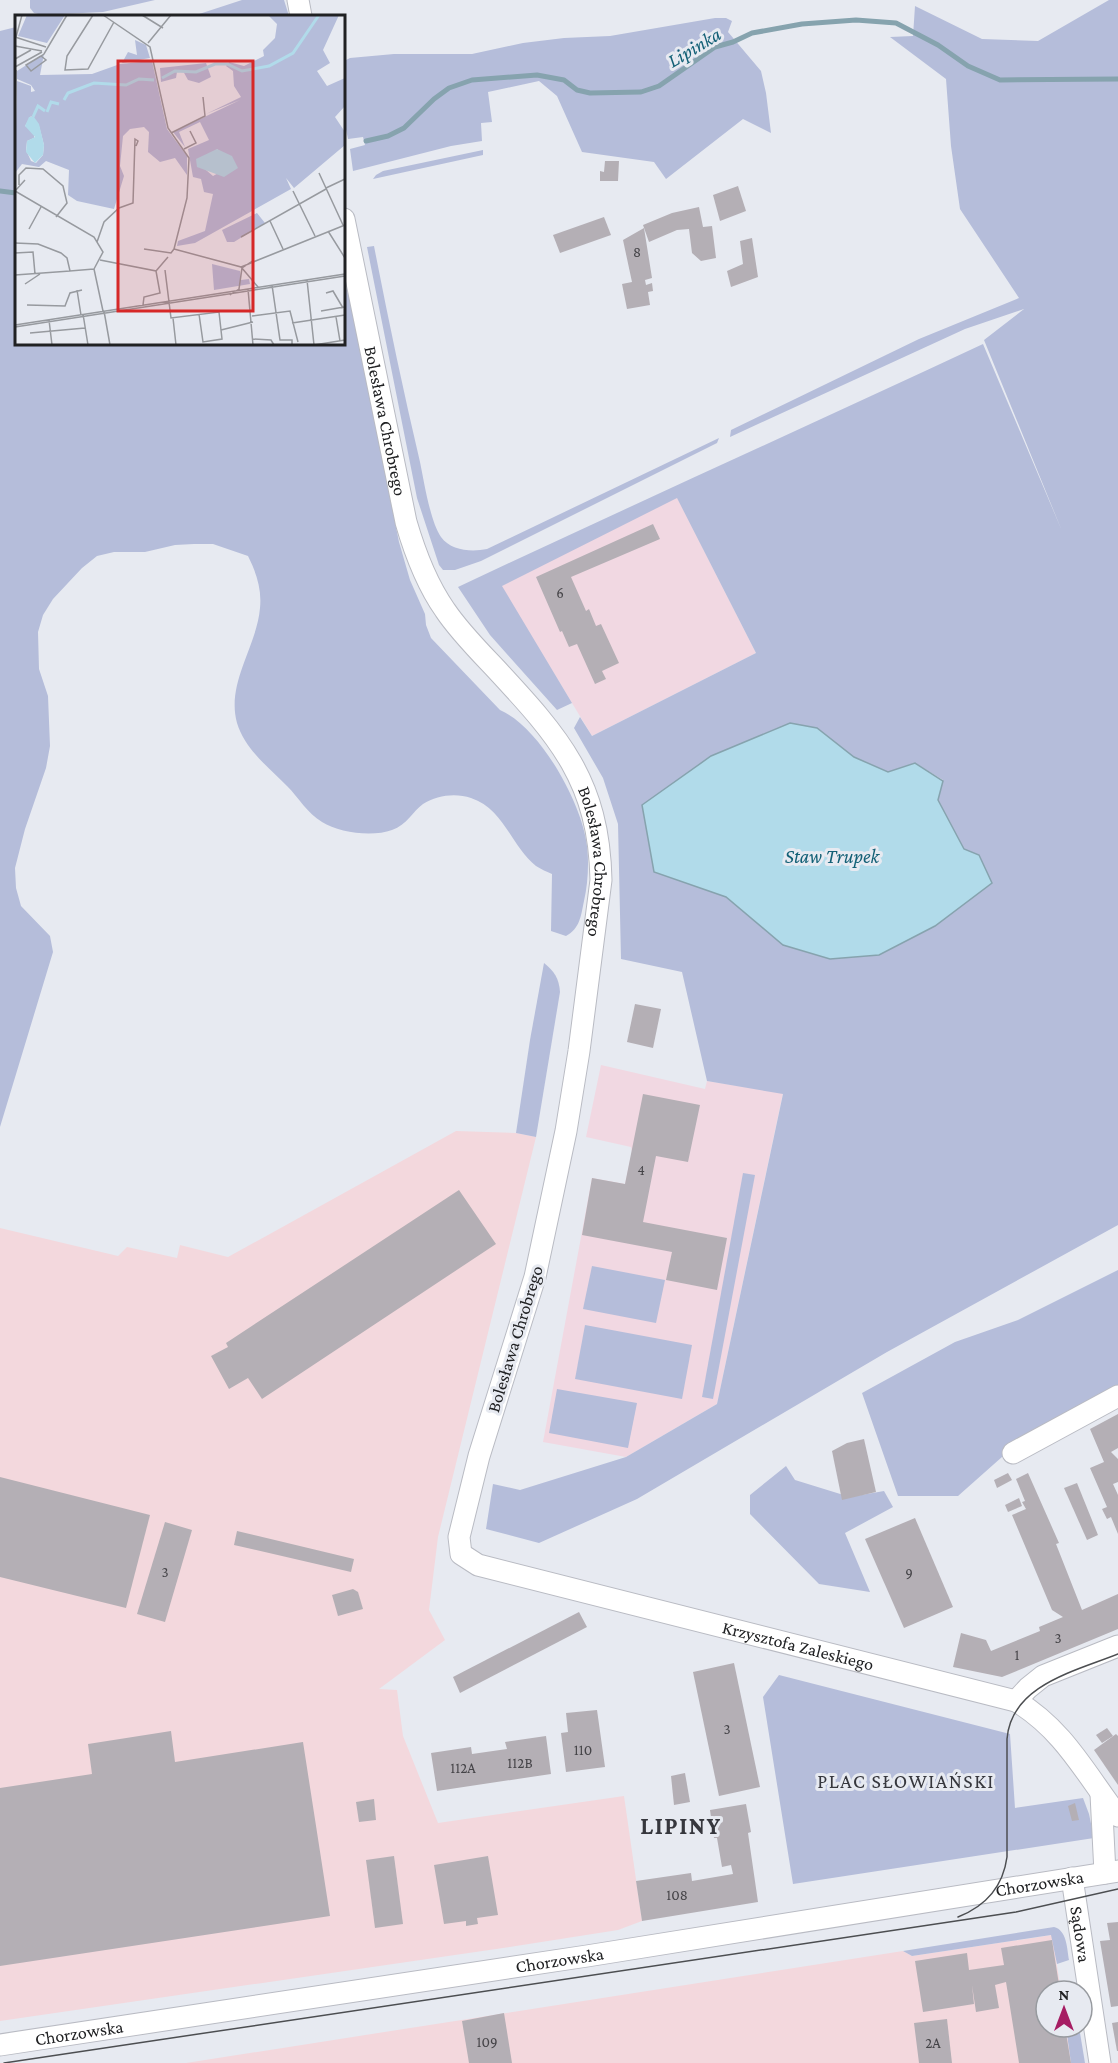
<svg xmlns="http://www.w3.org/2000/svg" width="1118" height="2063" font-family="'Crimson Pro',serif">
  <rect width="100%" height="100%" fill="#e7eaf1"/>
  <g fill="#f3d8dd">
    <path d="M456 1131 516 1133 536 1137 438 1537 429 1610 445 1640 379 1689 397 1690 403 1736 438 1823 624 1796 642 1921 618 1930 503 1948 0 2021V1228L118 1256 127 1247 177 1258 180 1245 228 1257Z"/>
    <path d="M1052 1935 1061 1991H1046V2027H1066L1071 2063H186L903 1951 912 1956Z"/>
  </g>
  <g fill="#f1d8e2">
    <path d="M677 497 756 653 592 736 501 586Z"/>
    <path d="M601 1065 705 1089 707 1081 783 1093 717 1404 626 1457 543 1442 592 1178 625 1184 632 1152 631 1147 586 1137Z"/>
  </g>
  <g fill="#b5bdda" fill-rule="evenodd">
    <path d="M30 0H155L103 12 42 15 34 13 30 8Z"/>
    <path d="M242 0H284L289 16H193Z"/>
    <path d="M1109 0H1118V1225L887 1352 637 1499 539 1543 486 1529 493 1484 520 1490 626 1457 717 1404 783 1094 707 1081 682 972 621 959 618 824 603 778 574 728 580 717 592 736 756 653 677 498 502 586 572 703 557 710 490 635 458 587C632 505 808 426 983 344L1062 531 984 340 1024 309 965 329 730 437 731 430 919 339 1019 298 960 209 951 146 946 79 890 37 913 36 915 6 982 39 1038 41ZM817 728 854 758 888 772 915 763 943 780 938 800 964 849 935 926 879 955 830 959 783 945 726 897Z"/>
    <path d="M715 18H726L732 21 728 32 761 71 766 93 771 133 743 119 666 179 654 162 582 152 557 96 539 81 488 92 492 122 481 123 482 141 451 146 353 171 350 149 365 145 363 137 348 139 344 120V61L350 58 394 54H472L523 43 564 38 610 36Z"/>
    <path d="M16 27V344H344V282L349 296 399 542 410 580 425 614 426 625 431 638 500 710C540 727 582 803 587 846 589 863 588 884 584 901 581 915 580 929 566 936L551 931 552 874C547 872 541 869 536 866 511 846 504 809 471 798 456 793 437 795 423 804 413 811 407 825 392 830 373 837 339 833 322 822 307 813 299 798 287 786 268 767 245 749 237 723 226 683 257 646 260 608 262 589 256 572 248 556L213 544H194L175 545 145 552H114L97 556 82 568 53 599 43 615 38 632 39 669 48 696 50 746 46 768 25 829 15 868 16 888 21 906 50 936 53 952 0 1127V31Z"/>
    <path d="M483 150V155L373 179 376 175 383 171Z"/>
    <path d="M374 246C388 318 403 390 420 462 424 481 430 521 441 537 451 551 472 552 487 549L719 438 717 443 481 561 455 570H443L439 565 417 498 367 247Z"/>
    <path d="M544 963C554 971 559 978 560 992L536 1137 516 1133 530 1040Z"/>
    <path d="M743 1173 755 1175 713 1399 702 1397Z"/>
    <path d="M592 1266 665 1280 656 1323 583 1309Z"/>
    <path d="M1118 1270V1389L1011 1449 958 1496H898L862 1393 955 1342 1018 1320Z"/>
    <path d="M585 1325 692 1345 682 1399 575 1379Z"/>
    <path d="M557 1389 637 1403 628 1448 549 1433Z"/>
    <path d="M786 1466 795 1480 850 1497 884 1491 893 1507 845 1533 870 1592 819 1584 750 1514V1495Z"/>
    <path d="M779 1675 1010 1734 1015 1808 1083 1798 1089 1814 1094 1838 793 1884 763 1697Z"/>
    <path d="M1054 1927C1067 1930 1067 1949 1069 1960L1057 1964 1051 1935 912 1956 903 1951Z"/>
    <path d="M1066 2027H1079L1085 2063H1071Z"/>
  </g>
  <path fill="#b1dbea" stroke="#86a3ae" stroke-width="1.5" d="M790 723 817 728 854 757 888 772 915 763 943 781 938 800 964 849 979 855 992 883 935 926 879 955 830 959 783 945 726 897 654 872 642 805 711 756Z"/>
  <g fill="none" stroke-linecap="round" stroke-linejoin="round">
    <g stroke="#86a3ae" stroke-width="5">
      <path d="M366 141 388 136 404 128 434 99 449 88 472 80 537 75 564 80 577 90 590 93 641 92 659 86 715 47 733 42 752 33 802 24 856 20 896 23 938 45 968 66 1000 80 1118 79"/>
      <path d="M0 191 16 193"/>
    </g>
  </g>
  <g fill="#b4afb5">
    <path d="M605 161H619L618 181H600V171L604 172Z"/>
    <path d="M738 186 746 211 720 221 713 195Z"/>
    <path d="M699 207 703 227 712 226 716 258 701 261 692 253 689 229 677 230 649 242 643 225 672 213Z"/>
    <path d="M604 217 611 235 560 253 553 235Z"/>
    <path d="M644 228 652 278 645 280 646 285 652 283 653 291 648 292 650 305 627 309 622 284 632 282 623 240Z"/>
    <path d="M752 238 758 277 731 287 727 271 743 264 740 241Z"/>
    <path d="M653 524 660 539 571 577 586 611 589 609 596 626 601 624 619 663 602 671 606 679 595 684 577 644 569 647 562 631 560 632 536 577Z"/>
    <path d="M635 1004 661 1009 653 1048 627 1042Z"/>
    <path d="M643 1094 700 1105 688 1162 656 1156 643 1222 727 1238 717 1290 666 1280 672 1252 582 1235 592 1178 625 1184Z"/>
    <path d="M459 1190 496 1244 262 1399 248 1378 229 1389 211 1356 228 1347 226 1343Z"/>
    <path d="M1118 1414V1448L1111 1452 1118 1459V1482L1113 1484 1118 1495V1534L1111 1517 1107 1519 1102 1509 1107 1507 1090 1468 1104 1462 1090 1429Z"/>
    <path d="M864 1439 876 1492 842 1500 832 1451 847 1443Z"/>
    <path d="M1008 1473 1012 1480 997 1488 994 1480Z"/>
    <path d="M1028 1473 1059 1543 1056 1544 1082 1610 1118 1594V1629L1002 1677 953 1667 961 1633 986 1640 991 1651 1040 1631 1039 1627 1063 1617 1052 1610 1012 1515 1026 1509 1022 1502 1025 1501 1016 1479Z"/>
    <path d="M0 1477 150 1515 126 1608 0 1577Z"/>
    <path d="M1077 1483 1098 1535 1087 1540 1064 1488Z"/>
    <path d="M1019 1498 1022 1506 1008 1512 1005 1505Z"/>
    <path d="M915 1518 953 1607 904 1628 865 1539Z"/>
    <path d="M165 1522 192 1530 165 1622 137 1614Z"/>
    <path d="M237 1531 354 1559 351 1572 234 1545Z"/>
    <path d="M353 1589 358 1592 363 1609 338 1616 332 1595Z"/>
    <path d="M579 1612 587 1627 460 1693 453 1677Z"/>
    <path d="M734 1663 760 1787 719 1796 693 1672Z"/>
    <path d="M597 1710 605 1767 566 1772 561 1733 568 1732 566 1713Z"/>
    <path d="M1107 1728 1113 1736 1102 1743 1096 1735Z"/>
    <path d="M171 1731 175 1762 303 1742 330 1916 0 1966V1788L92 1774 88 1744Z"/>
    <path d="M1116 1734 1118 1736V1785L1094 1750Z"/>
    <path d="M546 1736 551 1774 437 1791 431 1753 471 1747 472 1754 507 1749 505 1742Z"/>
    <path d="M685 1773 690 1802 674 1805 671 1776Z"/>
    <path d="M374 1799 376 1820 359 1822 356 1802Z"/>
    <path d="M1075 1803 1079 1820 1072 1821 1068 1806Z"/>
    <path d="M746 1804 751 1832 748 1833 758 1902 642 1921 636 1881 691 1873 692 1881 733 1874 731 1865 722 1867 717 1838H714L710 1810Z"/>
    <path d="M394 1856 403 1924 375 1928 366 1860Z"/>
    <path d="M488 1856 498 1915 477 1918 478 1924 466 1926V1921L444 1924 434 1865Z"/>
    <path d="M1118 1922V2006L1111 2007 1100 1941 1110 1940 1107 1923Z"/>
    <path d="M1052 1940 1060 1991H1046V2027H1065L1071 2063H1019L1006 1982 995 1985 999 2008 976 2012 972 1985 974 2004 923 2012 915 1961 967 1953 969 1970 1004 1965 1001 1948Z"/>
    <path d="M504 2013 512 2063H469L462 2021Z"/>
    <path d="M947 2019 952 2063H919L914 2023Z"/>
    <path d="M1118 2022V2051H1117L1112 2023Z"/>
  </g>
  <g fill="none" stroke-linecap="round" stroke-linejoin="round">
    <defs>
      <g id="minor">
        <path d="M298 0 301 16"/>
        <path id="s1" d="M344 219 406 522C415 553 426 583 445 610 459 631 478 650 496 669 559 737 599 781 601 880L579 1051 566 1131 535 1277 479 1456 459 1537 461 1554 478 1565 1016 1701C1064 1730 1085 1773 1118 1816"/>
        <path d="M1013 1453 1118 1396"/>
        <path d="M1016 1701 1028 1688 1043 1676 1118 1646"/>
        <path d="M1101 1794 1105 1873"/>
        <path id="s2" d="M1072 1878 1100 2063"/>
        <path id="s3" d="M0 2045 587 1956 1118 1871"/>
      </g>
    </defs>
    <use href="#minor" stroke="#b9bbc3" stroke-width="23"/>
    <use href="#minor" stroke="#fff" stroke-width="21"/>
    <g stroke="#4c4e51" stroke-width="1.5">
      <path d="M958 1917C986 1906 1003 1887 1007 1857V1739C1011 1685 1076 1671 1118 1654"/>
      <path d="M4 2063 1016 1912 1118 1889"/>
    </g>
  </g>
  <g text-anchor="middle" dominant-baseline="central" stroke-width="6" stroke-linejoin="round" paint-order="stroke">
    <g font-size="15" fill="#454448">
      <text x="637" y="252">8</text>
      <text x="560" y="593">6</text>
      <text x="641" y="1170">4</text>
      <text x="165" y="1572">3</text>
      <text x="909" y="1573">9</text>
      <text x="1058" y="1638">3</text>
      <text x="1017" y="1655">1</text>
      <text x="727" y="1729">3</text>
      <text x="583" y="1750">110</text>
      <text x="520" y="1763">112B</text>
      <text x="463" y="1768">112A</text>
      <text x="677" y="1895">108</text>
      <text x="487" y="2042">109</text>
      <text x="933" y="2043">2A</text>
    </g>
    <g font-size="18" fill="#202123" stroke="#e7eaf1">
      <text stroke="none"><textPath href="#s1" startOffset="206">Bolesława Chrobrego</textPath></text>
      <text stroke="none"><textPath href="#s1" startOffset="708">Bolesława Chrobrego</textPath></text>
      <text transform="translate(515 1339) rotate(-73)">Bolesława Chrobrego</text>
      <text stroke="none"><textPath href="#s1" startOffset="1768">Krzysztofa Zaleskiego</textPath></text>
      <text stroke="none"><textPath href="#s3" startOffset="1052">Chorzowska</textPath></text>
      <text stroke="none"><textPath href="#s2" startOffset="57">Sądowa</textPath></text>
      <text stroke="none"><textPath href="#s3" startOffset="566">Chorzowska</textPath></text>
      <text stroke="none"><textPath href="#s3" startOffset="80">Chorzowska</textPath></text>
    </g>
    <g font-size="20" font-style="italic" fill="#136076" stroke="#e7eaf1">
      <text transform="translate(694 47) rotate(-31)">Lipinka</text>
      <text x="832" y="856">Staw Trupek</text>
    </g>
    <g font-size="20" letter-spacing="1.5" fill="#36373d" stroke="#e7eaf1">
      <text x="906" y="1781">PLAC SŁOWIAŃSKI</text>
    </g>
    <g font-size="24" font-weight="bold" letter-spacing="1.5" fill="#36373d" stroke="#e7eaf1">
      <text x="681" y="1825">LIPINY</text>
    </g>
  </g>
  <g transform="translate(15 15)">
    <rect width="330" height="330" fill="#e7eaf1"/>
    <path d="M12 0H50L32 28 3 21ZM253 0H324L308 35 315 48 302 56 312 71 330 63V91L320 102 330 117V130L279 173 271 163 276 174 180 228 162 231 163 226 190 216 198 179 189 177 186 164 178 162 173 134 194 125 185 107 164 117 170 132 158 117 225 85 191 99 226 82 219 71 218 56 211 51 214 47 229 51 249 41 248 35 260 23 262 9ZM202 134 220 149 198 161 191 155ZM120 25 131 30 135 43 107 48 113 37 122 40ZM29 39 25 60 77 59 105 49 137 46 152 114 172 141V160L160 143 145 147 133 137 134 117 129 112 115 114 108 121 105 151 109 161 99 194 62 186 53 180 54 155 31 146 24 152 7 149 0 158 2 66 16 71V77L20 76 16 70 2 64V56ZM16 101 24 111 29 130 28 140 21 148 16 146 11 135 12 126 19 123V116L10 111ZM191 48 196 62 184 68 173 65 168 56 162 57 161 63 146 67 145 53ZM242 198 250 208 219 227H212L207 215ZM197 249 225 256 226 265 234 264 235 269 199 275Z" fill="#b5bdda" fill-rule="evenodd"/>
    <path d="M14 102H19L24 109 29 130 28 140 20 148 11 137 12 126 20 122 10 111ZM202 134 217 141 223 153 209 162 182 152 181 144Z" fill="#b1dbea"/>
    <path fill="none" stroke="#b1dbea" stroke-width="3" d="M147 63 160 56 181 57 200 49H212L227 56 254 51 278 38 304 0M49 85 53 78 79 68 111 70 124 64 139 65M32 97 36 87 44 89M18 102 23 91 30 96"/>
    <path fill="none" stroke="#979a9f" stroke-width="1.5" d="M78 0 52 41 50 55 73 54 99 7M88 0 135 32 153 113 174 143 172 183 159 234M127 0 148 13M0 22 31 32M1 22 7 0M133 28 156 0M0 31 27 36M26 41 31 45 16 56 11 50 26 41 29 39 52 0M0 44 16 35M0 52 27 37M0 98 1 55M156 118 190 101 188 82M169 134 181 128 175 116M304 158 328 210M10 165 0 176 79 222 88 237 79 254 88 296M4 170V160L11 153 28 154 48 171 52 188 41 202M311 173 330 164M278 176 300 221M255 206 268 234M14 214 26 192M313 216 330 243M226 222 311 174M82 227 89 207 104 193 118 188 120 124 123 126 121 131M0 228 23 229 46 238 52 243 55 256 79 254M129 234 156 238 159 234M159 234 226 252 243 272M0 238 18 237 20 259M85 245 141 256 145 278 129 282 128 290M233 249 330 210M226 252 330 210M150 255 156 303 204 297 207 324 188 327 184 299M141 256 153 242M0 260 55 256M292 265 299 330M10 269 25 259M257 270 265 325H277V330M233 274 238 330M62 275 66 300M311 278 318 276 328 293M215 280 224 274 227 253 239 245M12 290 50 291 55 278 67 275M89 296 95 330M306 296 329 292M68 299 73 330M237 301 275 296 283 327M321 302 325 326M158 303 161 330M34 305 37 330M277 308 330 300M0 310 330 259M0 312 330 261M206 315 238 307M15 318 70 313M238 324 256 325 259 330M299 330 330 325"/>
    <path fill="#d62828" fill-opacity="0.15" stroke="#d62828" stroke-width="3" d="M103 46H238V296H103Z"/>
    <rect width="330" height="330" fill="none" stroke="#202123" stroke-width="3"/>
  </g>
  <g transform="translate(1064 2009)"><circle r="28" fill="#e7eaf1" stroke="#979a9f" stroke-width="1.5"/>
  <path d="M0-4.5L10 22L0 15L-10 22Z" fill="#a61d63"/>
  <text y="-9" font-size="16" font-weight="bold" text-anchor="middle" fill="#202123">N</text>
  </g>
</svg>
